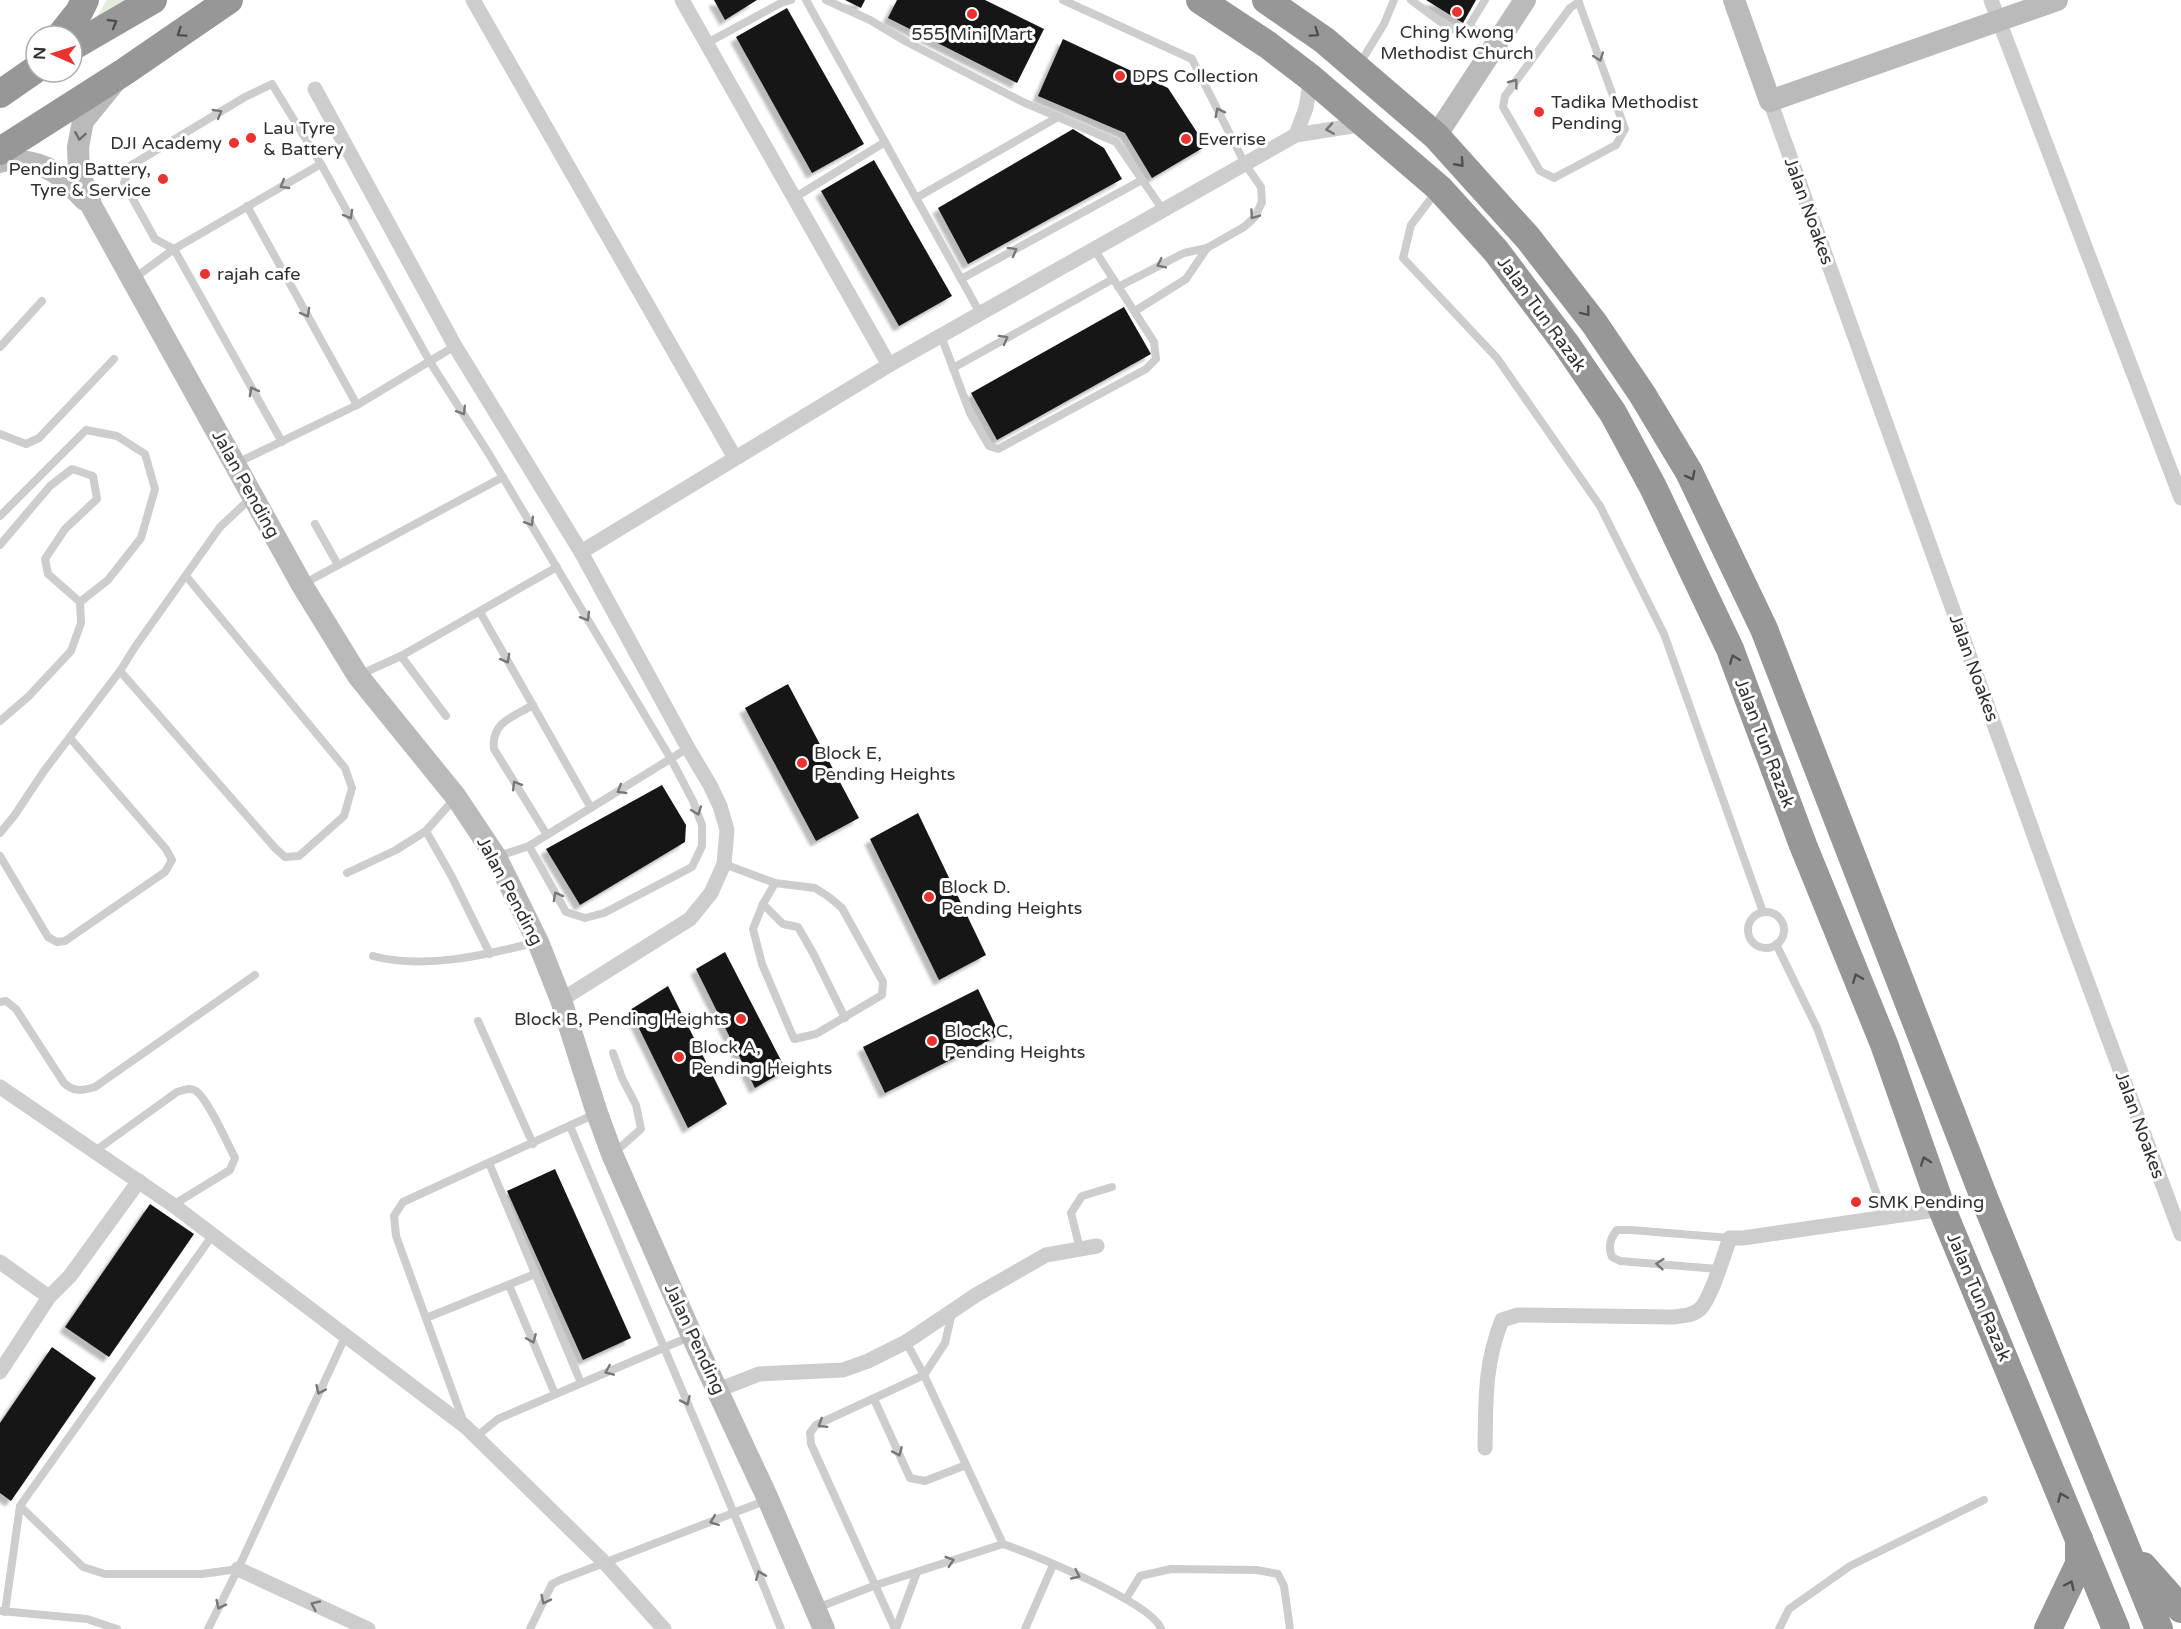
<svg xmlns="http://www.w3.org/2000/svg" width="2181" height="1629" font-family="'Varela Round',sans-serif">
  <defs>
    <filter id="shadow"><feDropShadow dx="-5.5" dy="5.5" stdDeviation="1.5" flood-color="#0004"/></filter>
  </defs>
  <rect width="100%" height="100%" fill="#fff"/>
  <path fill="#e4eddd" d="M107 0H129L90 28Z"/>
  <g fill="#171717" filter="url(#shadow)">
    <path d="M714 0H757L725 20Z"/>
    <path d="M845 0H865L861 8Z"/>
    <path d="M897 0H985L1044 29 1017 83 888 18Z"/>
    <path d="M1426 0H1476L1463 23Z"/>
    <path d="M787 8 864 144 812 173 736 37Z"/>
    <path d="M1063 39 1168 88 1206 146 1152 178 1125 133 1038 96Z"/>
    <path d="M1073 129 1104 148 1122 179 968 264 938 208Z"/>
    <path d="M874 160 952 296 899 326 821 191Z"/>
    <path d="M1124 307 1151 354 997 440 971 393Z"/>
    <path d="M788 684 859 818 816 841 745 708Z"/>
    <path d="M662 785 686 825 685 842 580 905 546 849Z"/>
    <path d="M918 813 986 955 939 980 870 839Z"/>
    <path d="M725 952 786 1070 755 1088 696 969Z"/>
    <path d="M668 986 727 1104 688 1128 630 1010Z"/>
    <path d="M978 989 1000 1035 885 1093 863 1047Z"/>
    <path d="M555 1169 631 1338 583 1360 507 1191Z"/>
    <path d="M150 1204 194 1234 109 1357 65 1327Z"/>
    <path d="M52 1347 96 1378 11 1501 0 1493V1423Z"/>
  </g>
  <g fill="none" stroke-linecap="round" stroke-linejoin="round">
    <g stroke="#cdcdcd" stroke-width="8">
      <path d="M806 0 980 313"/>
      <path d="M826 0 870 20 905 41 1023 102 1116 142 1163 210"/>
      <path d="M1063 0 1192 59 1245 164 1261 187 1262 202 1255 217 1244 227 1207 248 1186 279 1135 311"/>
      <path d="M1411 0 1450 29 1460 30 1469 26 1493 42"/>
      <path d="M1578 0 1625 129 1616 145 1554 178 1540 171 1503 107 1505 96 1570 8 1579 2"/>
      <path d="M1469 26 1485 0"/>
      <path d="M707 43 781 3 791 0"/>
      <path d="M1359 65 1384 24 1394 0"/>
      <path d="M1436 192 1411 225 1403 258 1497 358 1600 506 1664 634 1763 912"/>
      <path d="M794 198 885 142"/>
      <path d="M916 198 1058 117"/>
      <path d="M247 206 357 405"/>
      <path d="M133 279 174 249 321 164"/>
      <path d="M961 279 1142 180"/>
      <path d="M1118 287 1184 253 1207 248"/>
      <path d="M941 336 970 413 989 446 998 449 1146 369 1156 359 1154 342 1094 249"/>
      <path d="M0 347 42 301"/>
      <path d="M953 368 1113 279"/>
      <path d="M0 434 26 444 39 438 114 359"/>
      <path d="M282 442 174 249 155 239 124 183 130 166 245 97 272 84 321 164 430 362 489 454 671 759 693 801 702 825V846L692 867 604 913 585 918 566 912 529 846"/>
      <path d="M237 463 357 405 455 346"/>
      <path d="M0 516 86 430 117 436 145 454 155 489 141 538 108 580 80 602 48 574 45 559 65 529 97 499 93 476 72 469 50 486 0 545"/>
      <path d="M315 524 338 565"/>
      <path d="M303 584 503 477"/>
      <path d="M480 612 591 808"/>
      <path d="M401 656 446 716"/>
      <path d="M120 671 275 848 285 857 299 856 344 816 352 788 345 768 186 576"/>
      <path d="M359 675 401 656 557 567"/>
      <path d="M533 705C513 717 491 722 494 749L547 835"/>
      <path d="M0 721 29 696 71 651 81 623 80 602"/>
      <path d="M426 831 452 877 490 954"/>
      <path d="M0 833 14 816 44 771 120 671 135 647 220 527 252 497"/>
      <path d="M0 856 48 937 57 942 65 941 165 872 172 860 166 849 70 738"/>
      <path d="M499 856 529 846 688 748"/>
      <path d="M724 864 775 883 815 888 829 897 842 908 883 982 882 995 816 1034 794 1039 762 964 753 929 763 904 775 883"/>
      <path d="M347 873 396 850 426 831 455 798"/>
      <path d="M763 904 783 924 798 927 813 953 845 1018"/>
      <circle cx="1766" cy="930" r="18"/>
      <path d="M1776 944 1817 1028 1885 1217"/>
      <path d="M373 956C424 970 486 955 537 942"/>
      <path d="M0 1002 6 1001 16 1009 64 1083C74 1092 82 1091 95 1087L255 975"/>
      <path d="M478 1021 533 1144"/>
      <path d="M613 1053 622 1078 636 1105 641 1129 614 1153"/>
      <path d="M570 1126C640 1294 714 1460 781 1629"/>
      <path d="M95 1151 177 1092C184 1090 190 1087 196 1091 208 1099 227 1143 235 1158L230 1170 173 1205"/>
      <path d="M489 1163 581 1383"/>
      <path d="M1080 1249 1071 1213 1082 1196 1112 1187"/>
      <path d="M1718 1269 1620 1261 1612 1257C1608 1247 1610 1238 1617 1230H1631L1730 1238"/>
      <path d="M509 1285 555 1394"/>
      <path d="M426 1318 535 1274"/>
      <path d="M906 1342 924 1375 1003 1544"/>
      <path d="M874 1399 910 1478 925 1481 966 1465"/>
      <path d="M464 1423 396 1236 394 1216 403 1202 595 1114"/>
      <path d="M477 1436 498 1419 689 1337"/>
      <path d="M20 1506 83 1567 105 1574H202L238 1569"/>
      <path d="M1126 1599 1140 1576 1171 1569 1257 1570 1278 1574 1284 1586 1290 1629"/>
      <path d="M817 1608 876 1585 1003 1544C1032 1554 1153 1603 1161 1629"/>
      <path d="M1 1611 87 1619 117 1629"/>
      <path d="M5 1612 20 1506 212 1236"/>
      <path d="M208 1629 238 1569 345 1337"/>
      <path d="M530 1629 552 1584 560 1580 767 1500"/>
      <path d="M895 1629 811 1444 810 1433 816 1425 924 1375 945 1343 952 1313"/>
      <path d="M896 1629 917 1572"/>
      <path d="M1025 1629 1053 1565"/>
      <path d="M1779 1629 1789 1609 1850 1566 1984 1500"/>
    </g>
    <g stroke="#cdcdcd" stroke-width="15">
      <path d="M473 0 735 458"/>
      <path d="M682 0 889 365"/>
      <path d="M1991 0 2181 498"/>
      <path d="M315 89 455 346 581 552 688 748 710 785 720 806 727 830 724 864 711 893 690 919 561 1000"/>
      <path d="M1770 101 2067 927 2181 1234"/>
      <path d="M1296 135 1306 108 1311 78"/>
      <path d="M581 552 889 365 1296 135 1365 124"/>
      <path d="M0 1087 173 1205 466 1427 605 1563 664 1629"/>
      <path d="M0 1262 49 1297"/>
      <path d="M0 1372 49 1297 70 1276 139 1181"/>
      <path d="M718 1390 759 1374 843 1370 868 1361 906 1342 976 1295 1046 1255 1097 1246"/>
      <path d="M1485 1448C1486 1401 1484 1365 1502 1320L1518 1315 1672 1317C1682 1316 1692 1316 1700 1309 1711 1299 1724 1254 1730 1238H1743L1942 1209"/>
      <path d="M238 1569 368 1629"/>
    </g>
    <g stroke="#bababa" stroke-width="22">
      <path d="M1734 0 1770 101 2057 0"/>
      <path d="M113 84 83 121 78 147 79 172 92 207 302 585 358 676 456 797 496 857 538 942 561 1000 597 1113 612 1154 692 1336 768 1499 824 1629"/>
      <path d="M1436 136 1525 0"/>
      <path d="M0 162C7 159 12 160 19 161 50 163 64 178 85 200"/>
    </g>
    <g stroke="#979797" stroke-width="28">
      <path d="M1200 0 1268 45 1311 78 1439 188 1496 251 1566 344 1613 413 1653 487 1730 649 1803 845 1884 1044 1942 1209 2116 1629"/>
      <path d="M1266 0 1324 40 1436 136 1528 238 1594 323 1642 394 1689 472 1764 629 1985 1200 2159 1629"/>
      <path d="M60 36 79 12 85 0"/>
      <path d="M72 47 153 0"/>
      <path d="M0 94 36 69"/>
      <path d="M0 151 124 72 229 0"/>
      <path d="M2143 1566 2181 1609"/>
      <path d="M2048 1629 2079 1564V1539"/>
    </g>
  </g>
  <defs><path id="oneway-chevron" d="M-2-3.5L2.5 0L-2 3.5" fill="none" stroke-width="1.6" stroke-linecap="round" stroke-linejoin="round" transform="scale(1.5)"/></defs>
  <g stroke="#4f4f4f">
    <use href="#oneway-chevron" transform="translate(113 23) rotate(-30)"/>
    <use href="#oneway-chevron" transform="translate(181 33) rotate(146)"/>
    <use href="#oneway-chevron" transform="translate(1315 33) rotate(35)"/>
    <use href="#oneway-chevron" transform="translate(1460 163) rotate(48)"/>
    <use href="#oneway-chevron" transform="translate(1586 312) rotate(52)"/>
    <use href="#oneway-chevron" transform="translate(1691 476) rotate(63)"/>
    <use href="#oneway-chevron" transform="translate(1734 659) rotate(-111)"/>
    <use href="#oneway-chevron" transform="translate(1857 978) rotate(-112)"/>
    <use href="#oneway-chevron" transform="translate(1925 1161) rotate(-110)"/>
    <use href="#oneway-chevron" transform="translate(2062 1497) rotate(-113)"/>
    <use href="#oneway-chevron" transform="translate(2070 1585) rotate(-65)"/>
  </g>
  <g stroke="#777">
    <use href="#oneway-chevron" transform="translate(1599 57) rotate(70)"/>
    <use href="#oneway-chevron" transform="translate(1514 83) rotate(-53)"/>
    <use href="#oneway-chevron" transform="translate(1219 112) rotate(-117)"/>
    <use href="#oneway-chevron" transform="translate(218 113) rotate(-30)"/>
    <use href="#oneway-chevron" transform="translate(1330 129) rotate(171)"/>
    <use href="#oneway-chevron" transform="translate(284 185) rotate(150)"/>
    <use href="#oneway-chevron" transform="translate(349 215) rotate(61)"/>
    <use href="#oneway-chevron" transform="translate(1254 215) rotate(125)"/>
    <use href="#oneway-chevron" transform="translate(1013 251) rotate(-29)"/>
    <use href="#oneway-chevron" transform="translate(1161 264) rotate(154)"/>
    <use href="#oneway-chevron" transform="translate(306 313) rotate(61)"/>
    <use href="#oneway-chevron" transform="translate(1004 339) rotate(-29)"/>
    <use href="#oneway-chevron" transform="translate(253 391) rotate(-119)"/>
    <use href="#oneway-chevron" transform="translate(462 411) rotate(58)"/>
    <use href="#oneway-chevron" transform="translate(530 522) rotate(59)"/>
    <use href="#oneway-chevron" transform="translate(586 617) rotate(59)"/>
    <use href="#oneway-chevron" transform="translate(506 659) rotate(61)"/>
    <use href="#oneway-chevron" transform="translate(516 785) rotate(-122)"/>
    <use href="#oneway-chevron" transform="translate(621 790) rotate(149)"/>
    <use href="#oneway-chevron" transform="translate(697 811) rotate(70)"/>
    <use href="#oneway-chevron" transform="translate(557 896) rotate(-119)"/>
    <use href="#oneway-chevron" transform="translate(1660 1264) rotate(-175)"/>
    <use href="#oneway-chevron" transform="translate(532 1339) rotate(67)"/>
    <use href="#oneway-chevron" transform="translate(609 1371) rotate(157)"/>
    <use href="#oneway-chevron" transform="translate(320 1390) rotate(115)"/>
    <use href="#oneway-chevron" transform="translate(686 1401) rotate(66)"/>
    <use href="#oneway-chevron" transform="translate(822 1424) rotate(148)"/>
    <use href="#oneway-chevron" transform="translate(898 1452) rotate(66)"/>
    <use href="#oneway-chevron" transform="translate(714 1521) rotate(159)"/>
    <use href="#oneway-chevron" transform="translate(950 1561) rotate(-18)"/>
    <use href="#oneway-chevron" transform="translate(760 1575) rotate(-112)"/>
    <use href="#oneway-chevron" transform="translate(1076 1575) rotate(25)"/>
    <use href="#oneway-chevron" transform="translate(545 1600) rotate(116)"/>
    <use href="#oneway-chevron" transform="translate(220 1605) rotate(116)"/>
    <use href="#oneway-chevron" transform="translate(315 1605) rotate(-155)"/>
  </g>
  <use stroke="#6e6e6e" href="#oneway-chevron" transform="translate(80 136) rotate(100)"/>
  <g fill="#ea322e" stroke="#fff" stroke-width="2">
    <circle cx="1457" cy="12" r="6"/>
    <circle cx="972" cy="14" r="6"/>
    <circle cx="1120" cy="76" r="6"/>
    <circle cx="1539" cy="112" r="6"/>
    <circle cx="251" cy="138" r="6"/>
    <circle cx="1186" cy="139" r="6"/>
    <circle cx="234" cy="143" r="6"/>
    <circle cx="163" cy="179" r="6"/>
    <circle cx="205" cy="274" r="6"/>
    <circle cx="802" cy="763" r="6"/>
    <circle cx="929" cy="897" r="6"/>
    <circle cx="741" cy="1019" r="6"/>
    <circle cx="932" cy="1041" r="6"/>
    <circle cx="679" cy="1057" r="6"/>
    <circle cx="1856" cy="1202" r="6"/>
  </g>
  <g text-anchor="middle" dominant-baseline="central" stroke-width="6" stroke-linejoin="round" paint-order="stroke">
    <g font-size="18" fill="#303030" stroke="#fff" text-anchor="start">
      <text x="1457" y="32" text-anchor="middle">Ching Kwong<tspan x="1457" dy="21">Methodist Church</tspan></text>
      <text x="972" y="34" text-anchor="middle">555 Mini Mart</text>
      <text x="1132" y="76">DPS Collection</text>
      <text x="1551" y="102">Tadika Methodist<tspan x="1551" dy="21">Pending</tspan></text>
      <text x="263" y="128">Lau Tyre<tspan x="263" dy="21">&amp; Battery</tspan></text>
      <text x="1198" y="139">Everrise</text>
      <text x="222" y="143" text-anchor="end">DJI Academy</text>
      <text x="151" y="169" text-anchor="end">Pending Battery,<tspan x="151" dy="21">Tyre &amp; Service</tspan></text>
      <text x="217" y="274">rajah cafe</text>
      <text x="814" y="753">Block E,<tspan x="814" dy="21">Pending Heights</tspan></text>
      <text x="941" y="887">Block D.<tspan x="941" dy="21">Pending Heights</tspan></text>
      <text x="729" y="1019" text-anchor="end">Block B, Pending Heights</text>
      <text x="944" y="1031">Block C,<tspan x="944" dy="21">Pending Heights</tspan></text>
      <text x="691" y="1047">Block A,<tspan x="691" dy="21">Pending Heights</tspan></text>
      <text x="1868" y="1202">SMK Pending</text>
    </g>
    <g font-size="18" fill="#303030" stroke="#fff">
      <text transform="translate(1809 211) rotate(70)">Jalan Noakes</text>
      <text transform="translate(1542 314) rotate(54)">Jalan Tun Razak</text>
      <text transform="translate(246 484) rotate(61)">Jalan Pending</text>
      <text transform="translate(1974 668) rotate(70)">Jalan Noakes</text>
      <text transform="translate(1765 743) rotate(69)">Jalan Tun Razak</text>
      <text transform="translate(510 891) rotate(62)">Jalan Pending</text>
      <text transform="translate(2140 1125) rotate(70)">Jalan Noakes</text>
      <text transform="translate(1979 1297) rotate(67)">Jalan Tun Razak</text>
      <text transform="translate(695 1339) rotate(65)">Jalan Pending</text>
    </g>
  </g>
  <g transform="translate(54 54) rotate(273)"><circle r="28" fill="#ffffff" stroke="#acacac" stroke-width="1.5"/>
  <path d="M0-4.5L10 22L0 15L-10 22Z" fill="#ea322e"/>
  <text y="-9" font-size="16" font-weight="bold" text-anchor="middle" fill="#303030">N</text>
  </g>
</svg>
